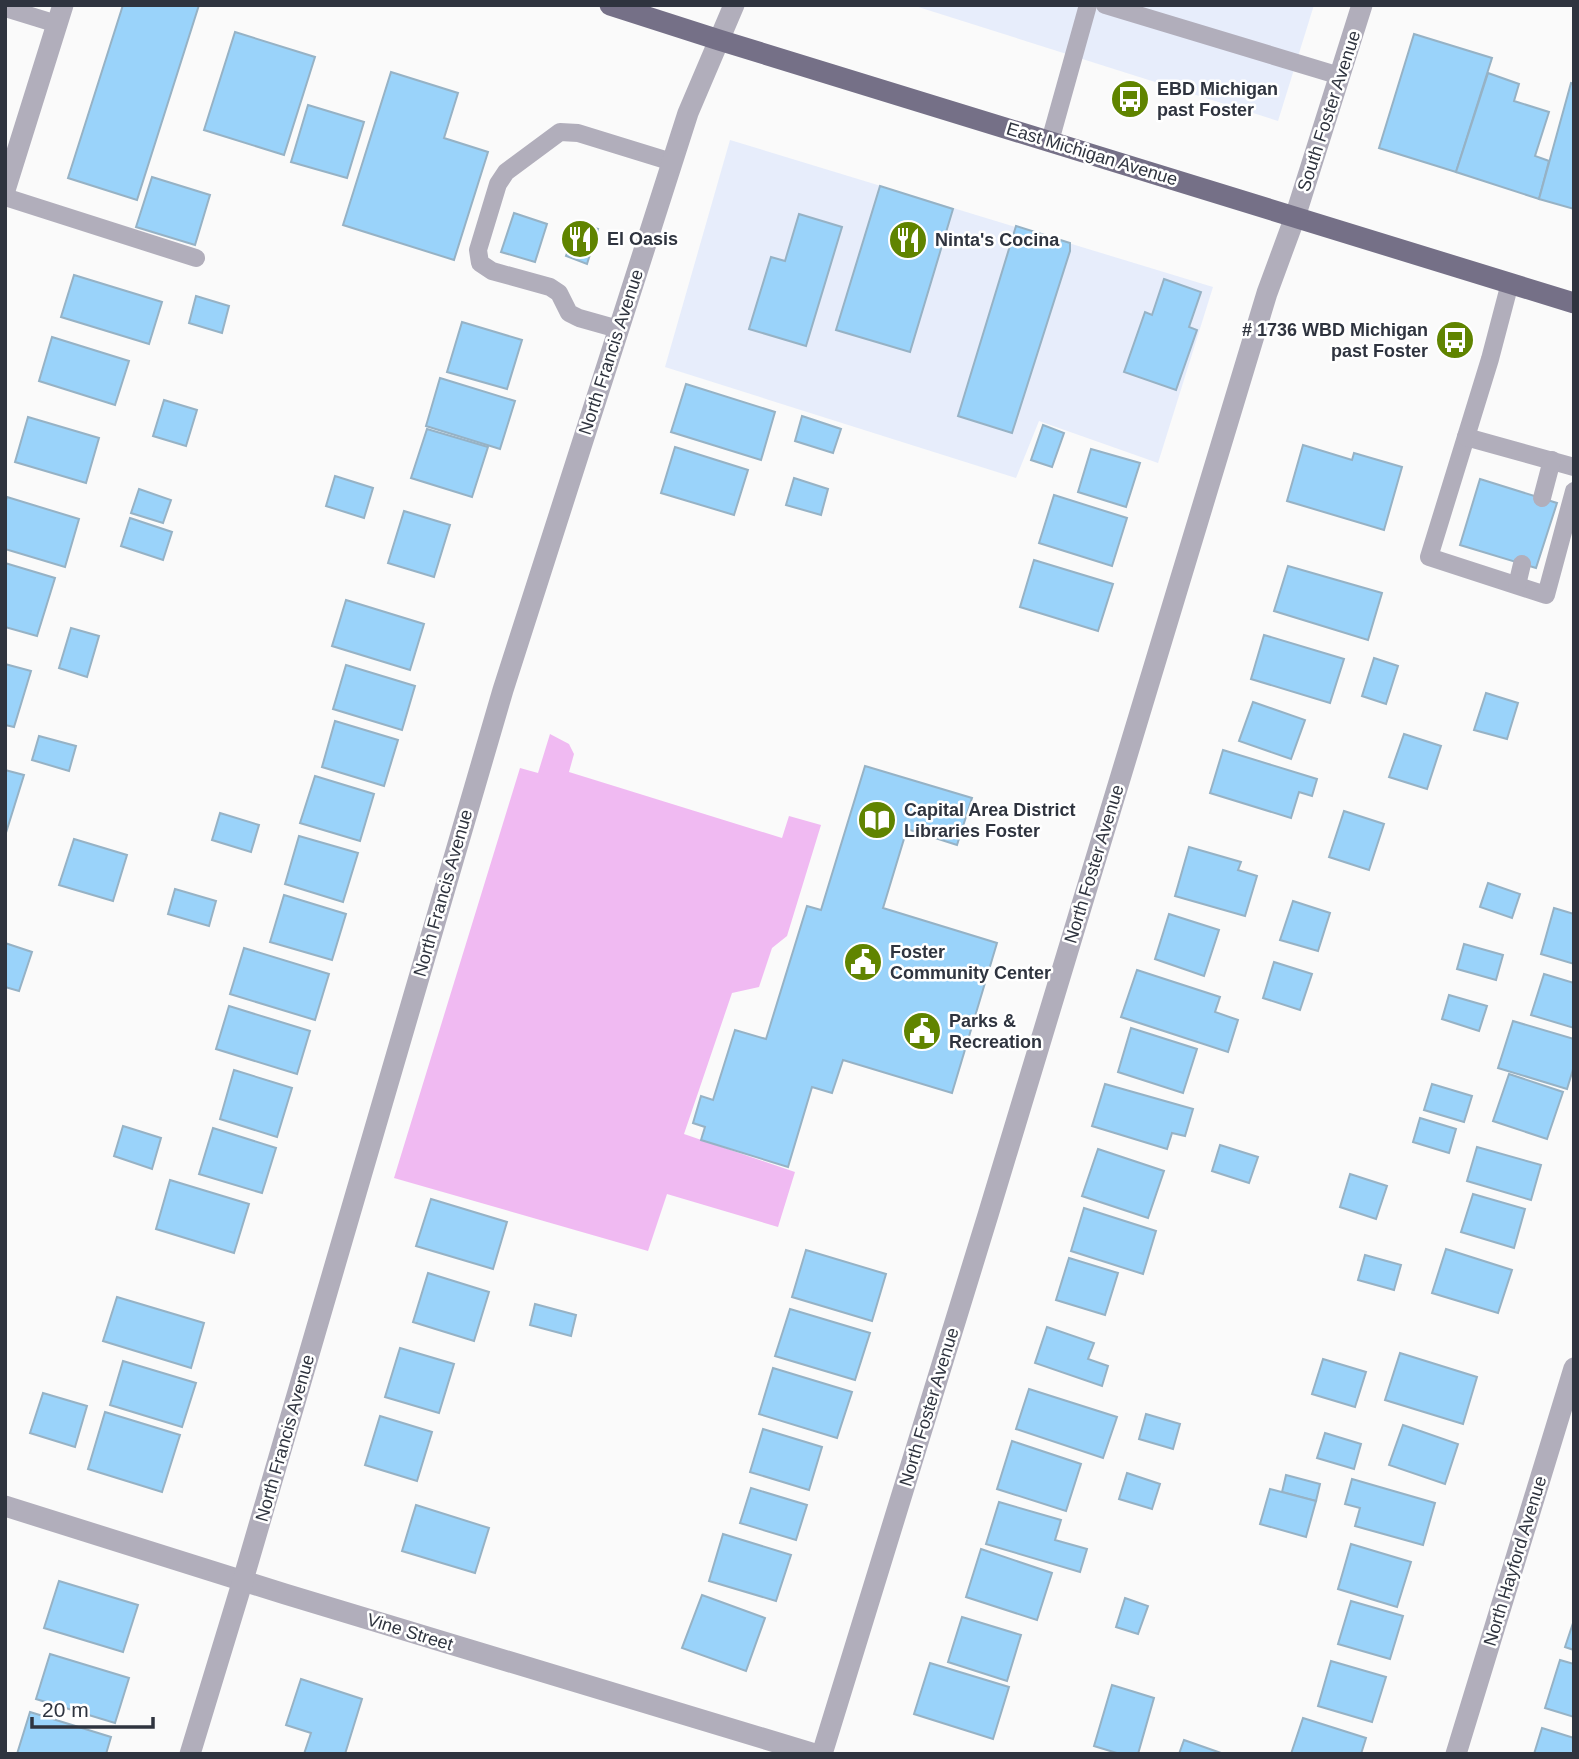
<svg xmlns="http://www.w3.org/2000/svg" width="1579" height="1759" font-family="Arial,sans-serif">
  <rect width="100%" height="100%" fill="#fafafa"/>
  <g fill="#e7edfb">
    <path d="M912 5H1314L1278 121Z"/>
    <path d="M730 140 1213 287 1158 463 1039 421 1016 478 665 367Z"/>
  </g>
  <path fill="#f0baf2" d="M550 734 569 744 574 754 569 772 782 838 789 816 821 825 787 936 772 948 759 987 732 993 684 1134 795 1172 778 1227 667 1194 648 1251 394 1178 520 768 538 773Z"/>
  <g fill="#9ad3fa" stroke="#96b2c5" stroke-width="2">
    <path d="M123 5H199L137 200 68 178Z"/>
    <path d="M235 32 315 57 284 155 204 130Z"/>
    <path d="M1414 34 1492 58 1456 172 1379 148Z"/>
    <path d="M391 72 458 93 444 138 488 152 454 260 343 225Z"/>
    <path d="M1488 73 1519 84 1514 101 1549 112 1535 156 1549 161 1539 199 1456 172Z"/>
    <path d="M1571 83 1574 84V209L1539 199Z"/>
    <path d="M308 105 364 122 347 178 291 162Z"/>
    <path d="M152 177 210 195 195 245 136 227Z"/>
    <path d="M880 186 953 209 910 352 836 330Z"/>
    <path d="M514 213 547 224 535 262 501 252Z"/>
    <path d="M799 214 842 227 806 346 749 329 771 257 785 261Z"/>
    <path d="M577 223 598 229 587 264 566 256Z"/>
    <path d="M1016 226 1070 243V251L1012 433 958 416Z"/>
    <path d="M74 275 162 302 149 344 61 317Z"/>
    <path d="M1164 279 1201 292 1189 327 1197 330 1176 390 1124 372 1145 312 1152 315Z"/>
    <path d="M196 296 229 306 222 333 189 323Z"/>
    <path d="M462 322 522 340 507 389 447 372Z"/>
    <path d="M52 337 129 361 115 405 39 381Z"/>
    <path d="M440 378 515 401 500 449 426 426Z"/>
    <path d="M686 384 775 412 761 460 671 432Z"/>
    <path d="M164 400 197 410 186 446 153 436Z"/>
    <path d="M802 416 841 429 833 453 795 441Z"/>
    <path d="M28 417 99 438 86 483 15 462Z"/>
    <path d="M1043 425 1064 433 1052 467 1031 460Z"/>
    <path d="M427 429 488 447 472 497 411 478Z"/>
    <path d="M1303 445 1352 460 1354 453 1402 467 1384 530 1287 501Z"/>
    <path d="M675 447 748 470 734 515 661 493Z"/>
    <path d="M1091 449 1140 463 1126 507 1078 492Z"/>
    <path d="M335 476 373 488 364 518 326 506Z"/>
    <path d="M794 478 828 489 821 515 786 505Z"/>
    <path d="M1480 479 1557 503 1536 568 1460 545Z"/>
    <path d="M139 489 171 500 163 523 131 513Z"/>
    <path d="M1054 495 1127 518 1112 566 1039 543Z"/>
    <path d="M7 497 79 519 65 567 5 549V504Z"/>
    <path d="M404 511 450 525 434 577 388 563Z"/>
    <path d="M130 518 172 532 163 560 121 546Z"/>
    <path d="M1034 560 1113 584 1098 631 1020 607Z"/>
    <path d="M5 563 55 578 37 636 5 627Z"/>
    <path d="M1288 566 1382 593 1368 640 1274 611Z"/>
    <path d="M346 600 424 624 410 670 332 646Z"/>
    <path d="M71 628 99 636 87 677 59 668Z"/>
    <path d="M1264 635 1344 659 1330 703 1251 679Z"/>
    <path d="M1374 658 1398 666 1386 704 1362 696Z"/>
    <path d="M5 664 31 671 14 727 5 725Z"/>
    <path d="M346 665 415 686 402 730 333 709Z"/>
    <path d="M1486 693 1518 703 1507 739 1474 730Z"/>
    <path d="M1253 702 1305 720 1291 759 1239 741Z"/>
    <path d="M335 721 398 740 384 786 322 767Z"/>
    <path d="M1404 734 1441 746 1427 789 1389 777Z"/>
    <path d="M39 736 76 746 69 771 32 760Z"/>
    <path d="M1223 750 1317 779 1312 796 1299 792 1291 818 1210 793Z"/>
    <path d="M865 766 972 798 957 845 907 829 883 908 997 943 952 1093 843 1060 832 1093 812 1087 788 1167 701 1140 705 1127 693 1123 701 1096 713 1100 735 1030 766 1039 807 906 821 910Z"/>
    <path d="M5 770 24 775 5 836Z"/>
    <path d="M315 776 374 794 360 841 300 823Z"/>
    <path d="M1344 811 1384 824 1369 870 1329 857Z"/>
    <path d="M220 813 259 825 251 852 212 840Z"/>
    <path d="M299 836 358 853 343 902 285 884Z"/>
    <path d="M74 839 127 855 113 901 59 885Z"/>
    <path d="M1189 847 1241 862 1238 870 1257 876 1245 916 1175 896Z"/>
    <path d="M1488 883 1520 894 1512 918 1480 907Z"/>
    <path d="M175 889 216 901 209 926 168 914Z"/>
    <path d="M284 895 346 914 332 960 270 942Z"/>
    <path d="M1293 901 1330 913 1318 951 1280 940Z"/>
    <path d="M1554 908 1574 914V964L1541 954Z"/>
    <path d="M1169 914 1219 930 1204 976 1155 959Z"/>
    <path d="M5 943 32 952 19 991 5 987Z"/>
    <path d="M1464 944 1503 955 1496 980 1457 969Z"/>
    <path d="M244 948 329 974 315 1020 230 994Z"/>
    <path d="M1274 962 1312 974 1300 1010 1263 998Z"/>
    <path d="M1137 970 1220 997 1215 1012 1238 1020 1228 1052 1121 1017Z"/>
    <path d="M1544 974 1574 983V1028L1531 1015Z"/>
    <path d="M1449 995 1487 1006 1479 1031 1442 1019Z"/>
    <path d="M229 1006 310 1031 297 1074 216 1049Z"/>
    <path d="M1513 1021 1574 1039V1066L1567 1089 1498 1068Z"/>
    <path d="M1131 1028 1197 1049 1183 1093 1118 1072Z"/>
    <path d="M234 1070 292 1088 277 1137 220 1119Z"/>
    <path d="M1509 1074 1563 1092 1547 1139 1493 1121Z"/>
    <path d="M1105 1084 1193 1109 1185 1136 1172 1133 1167 1149 1092 1126Z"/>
    <path d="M1432 1084 1472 1096 1464 1122 1424 1110Z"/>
    <path d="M1420 1118 1456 1129 1449 1153 1413 1142Z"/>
    <path d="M123 1126 161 1138 152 1169 114 1156Z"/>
    <path d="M213 1128 276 1148 262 1193 199 1174Z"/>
    <path d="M1220 1145 1258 1157 1249 1183 1212 1171Z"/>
    <path d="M1477 1147 1541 1165 1531 1200 1467 1181Z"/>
    <path d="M1098 1149 1164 1171 1148 1218 1082 1196Z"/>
    <path d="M1350 1174 1387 1186 1376 1219 1340 1207Z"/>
    <path d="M170 1180 249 1204 234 1253 156 1229Z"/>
    <path d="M1473 1194 1525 1209 1514 1248 1461 1232Z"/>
    <path d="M431 1199 507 1222 493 1269 416 1246Z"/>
    <path d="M1084 1208 1156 1231 1143 1274 1071 1251Z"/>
    <path d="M1446 1249 1512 1270 1498 1313 1432 1293Z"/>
    <path d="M806 1250 886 1274 872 1321 792 1297Z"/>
    <path d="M1365 1255 1401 1265 1394 1290 1358 1280Z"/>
    <path d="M1069 1258 1118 1273 1105 1315 1056 1300Z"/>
    <path d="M428 1273 489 1292 474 1341 413 1322Z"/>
    <path d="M117 1297 204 1323 191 1368 103 1341Z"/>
    <path d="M535 1304 576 1315 571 1336 530 1325Z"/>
    <path d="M790 1309 870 1333 855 1380 775 1356Z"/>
    <path d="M1047 1327 1094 1343 1088 1359 1108 1366 1102 1386 1035 1363Z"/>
    <path d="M400 1348 454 1364 439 1413 385 1397Z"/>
    <path d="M1400 1353 1477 1377 1463 1424 1385 1400Z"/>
    <path d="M1323 1359 1366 1372 1355 1407 1312 1394Z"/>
    <path d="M123 1361 196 1383 182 1427 110 1405Z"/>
    <path d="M773 1368 852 1392 837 1438 759 1414Z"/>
    <path d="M1029 1389 1117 1417 1103 1458 1016 1429Z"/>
    <path d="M43 1393 87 1406 75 1447 30 1433Z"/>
    <path d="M105 1412 180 1435 162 1492 88 1469Z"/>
    <path d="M1146 1414 1180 1424 1173 1449 1139 1439Z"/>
    <path d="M380 1416 432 1432 417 1481 365 1465Z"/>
    <path d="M1403 1425 1458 1444 1445 1484 1389 1465Z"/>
    <path d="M763 1429 822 1447 809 1490 750 1472Z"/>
    <path d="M1325 1433 1361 1444 1354 1469 1317 1458Z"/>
    <path d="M1012 1441 1081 1464 1066 1511 997 1489Z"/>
    <path d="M1127 1473 1160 1484 1152 1509 1119 1499Z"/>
    <path d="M1286 1475 1320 1484 1316 1501 1282 1492Z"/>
    <path d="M1352 1479 1435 1503 1423 1545 1355 1526 1360 1508 1345 1504Z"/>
    <path d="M751 1488 807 1505 796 1540 740 1523Z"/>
    <path d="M1270 1489 1316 1501 1306 1537 1260 1524Z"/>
    <path d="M999 1502 1061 1520 1055 1540 1087 1549 1080 1572 986 1544Z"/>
    <path d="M416 1505 489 1528 475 1573 402 1551Z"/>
    <path d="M723 1534 791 1555 776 1601 709 1581Z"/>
    <path d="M1351 1544 1411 1562 1397 1607 1338 1589Z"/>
    <path d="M981 1549 1052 1573 1037 1620 966 1597Z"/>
    <path d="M59 1581 138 1605 123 1652 44 1628Z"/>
    <path d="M702 1595 765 1618 746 1671 682 1648Z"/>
    <path d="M1125 1598 1148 1606 1138 1634 1116 1627Z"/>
    <path d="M1351 1601 1403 1616 1390 1659 1338 1644Z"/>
    <path d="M962 1617 1021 1635 1007 1681 948 1662Z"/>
    <path d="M1574 1620V1650L1565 1647Z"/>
    <path d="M50 1654 129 1678 115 1723 36 1699Z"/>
    <path d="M1560 1660 1574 1664V1717L1545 1708Z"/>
    <path d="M1331 1661 1386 1677 1372 1722 1318 1706Z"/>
    <path d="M930 1663 1009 1687 993 1739 914 1714Z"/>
    <path d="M301 1679 362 1699 345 1754H304L311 1733 286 1725Z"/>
    <path d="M1112 1685 1154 1698 1138 1754H1120L1094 1746Z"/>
    <path d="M30 1712 111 1737 106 1754H17Z"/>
    <path d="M1303 1718 1366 1738 1361 1754H1291Z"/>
    <path d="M1542 1728 1574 1738V1754H1534Z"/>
    <path d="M1184 1740 1221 1753 1220 1754H1179Z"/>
  </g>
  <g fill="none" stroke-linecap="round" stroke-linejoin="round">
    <g stroke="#b1aebb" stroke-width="18">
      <path d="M1105 5 1340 76"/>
      <path d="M5 8 57 24"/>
      <path d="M1050 141 1088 5"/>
      <path d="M5 197 196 258"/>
      <path d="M1510 283 1490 359 1429 557 1546 595 1574 491"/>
      <path d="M618 329 579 318 569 313 559 293 550 287 492 271 480 263 478 250 498 184 506 172 560 132 578 133 672 162"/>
      <path d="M1466 437 1574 467"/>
      <path d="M1542 498 1552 460"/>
      <path d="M1517 585 1522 564"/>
    </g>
    <g stroke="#b1aebb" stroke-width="21">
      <path d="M5 190 63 5"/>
      <path d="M5 1506 285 1594 815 1754"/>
      <path d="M190 1754 243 1580 503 690 688 113 734 5"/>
      <path d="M822 1754 988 1215 1267 293 1295 217 1362 5"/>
      <path d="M1456 1754 1574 1368"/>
    </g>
    <path stroke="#757087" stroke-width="21" d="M610 5 719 40 1574 303"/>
  </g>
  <defs>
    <symbol id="bus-disc" viewBox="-11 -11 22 22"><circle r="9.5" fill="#608400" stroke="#fff"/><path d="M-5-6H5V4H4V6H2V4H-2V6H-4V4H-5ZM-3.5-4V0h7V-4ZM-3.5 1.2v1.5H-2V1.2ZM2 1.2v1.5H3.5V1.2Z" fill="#fff"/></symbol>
    <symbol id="restaurant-disc" viewBox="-11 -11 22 22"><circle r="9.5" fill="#608400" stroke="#fff"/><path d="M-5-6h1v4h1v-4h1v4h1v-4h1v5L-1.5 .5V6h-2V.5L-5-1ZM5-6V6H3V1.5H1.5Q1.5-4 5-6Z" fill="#fff"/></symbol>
    <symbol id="library-disc" viewBox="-11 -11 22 22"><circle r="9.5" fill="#608400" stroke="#fff"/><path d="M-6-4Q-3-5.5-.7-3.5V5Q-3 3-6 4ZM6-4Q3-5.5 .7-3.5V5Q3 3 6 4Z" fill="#fff"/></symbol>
    <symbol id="civic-disc" viewBox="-11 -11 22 22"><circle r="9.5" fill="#608400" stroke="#fff"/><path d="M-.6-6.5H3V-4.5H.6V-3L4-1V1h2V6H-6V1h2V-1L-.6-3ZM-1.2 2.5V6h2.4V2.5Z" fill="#fff"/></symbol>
  </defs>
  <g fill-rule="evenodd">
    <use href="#bus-disc" x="1108" y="77" width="44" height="44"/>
    <use href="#restaurant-disc" x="558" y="217" width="44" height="44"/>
    <use href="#restaurant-disc" x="886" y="218" width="44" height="44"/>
    <use href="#bus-disc" x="1433" y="318" width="44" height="44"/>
    <use href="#library-disc" x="855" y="798" width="44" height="44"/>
    <use href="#civic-disc" x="841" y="940" width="44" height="44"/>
    <use href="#civic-disc" x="900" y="1009" width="44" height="44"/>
  </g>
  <g text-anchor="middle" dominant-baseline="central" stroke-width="5" stroke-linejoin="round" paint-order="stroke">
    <g font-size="18" font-weight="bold" fill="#2f343f" stroke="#fff" text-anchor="start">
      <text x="1157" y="89">EBD Michigan<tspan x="1157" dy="21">past Foster</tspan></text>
      <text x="607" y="239">El Oasis</text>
      <text x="935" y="240">Ninta's Cocina</text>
      <text x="1428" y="330" text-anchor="end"># 1736 WBD Michigan<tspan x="1428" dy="21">past Foster</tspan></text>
      <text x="904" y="810">Capital Area District<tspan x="904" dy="21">Libraries Foster</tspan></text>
      <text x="890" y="952">Foster<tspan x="890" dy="21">Community Center</tspan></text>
      <text x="949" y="1021">Parks &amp;<tspan x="949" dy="21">Recreation</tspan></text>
    </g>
    <g font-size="18" fill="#2f343f" stroke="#fff">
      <text transform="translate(1329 111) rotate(-72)">South Foster Avenue</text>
      <text transform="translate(1092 154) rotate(17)">East Michigan Avenue</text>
      <text transform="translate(611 352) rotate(-72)">North Francis Avenue</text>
      <text transform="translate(1094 864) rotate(-73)">North Foster Avenue</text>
      <text transform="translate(443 893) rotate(-74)">North Francis Avenue</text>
      <text transform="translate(929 1407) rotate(-73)">North Foster Avenue</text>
      <text transform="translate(285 1438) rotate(-74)">North Francis Avenue</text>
      <text transform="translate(1515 1561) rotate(-73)">North Hayford Avenue</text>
      <text transform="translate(410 1632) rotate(17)">Vine Street</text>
    </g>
  </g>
  <rect width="1579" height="1759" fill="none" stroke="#2f343f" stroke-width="14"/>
  <path d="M32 1717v10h121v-10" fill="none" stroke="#2f343f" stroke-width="3.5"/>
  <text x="42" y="1717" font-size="21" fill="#2f343f" stroke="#ffffff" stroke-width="5" paint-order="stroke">20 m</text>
</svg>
